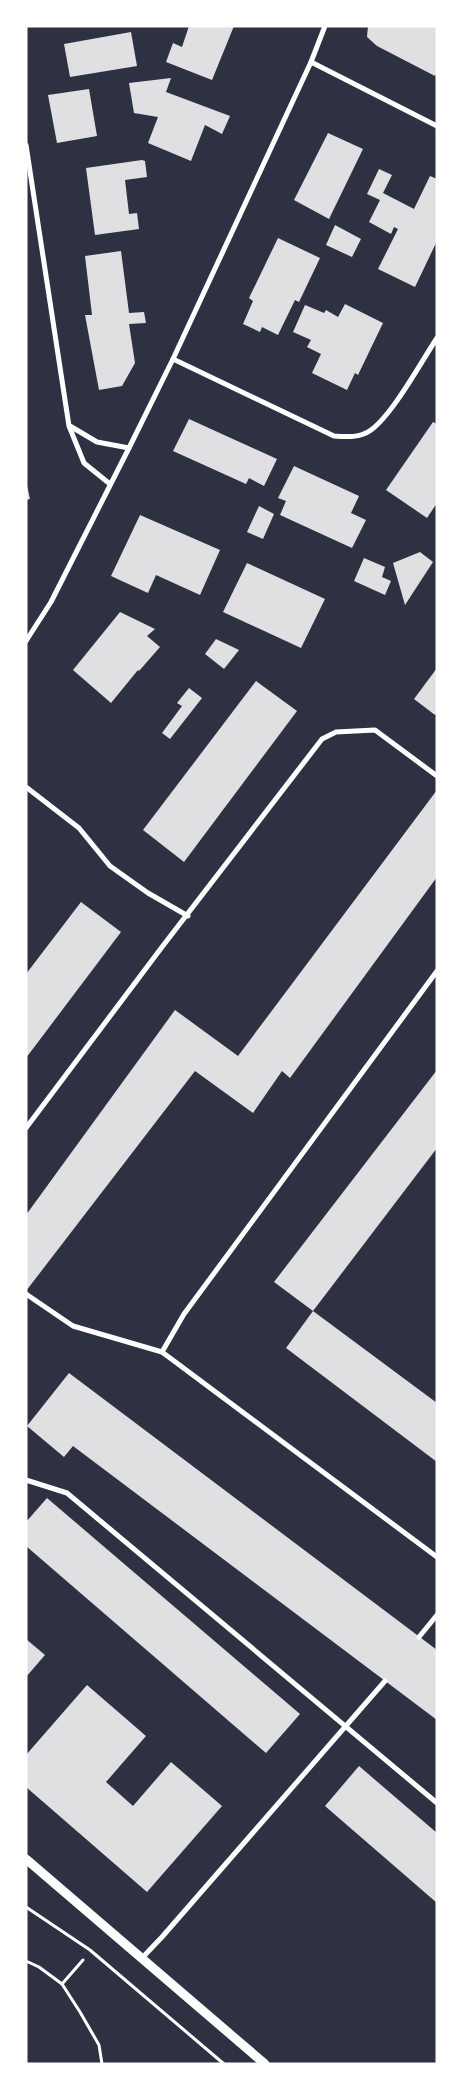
<svg xmlns="http://www.w3.org/2000/svg" width="463" height="2090" font-family="Raleway,sans-serif">
  <rect width="100%" height="100%" fill="#2d3142"/>
  <g fill="#e0e0e3">
    <path d="M189 26H234L212 80 166 62 173 43 182 47Z"/>
    <path d="M368 26H437V72L435 76 377 46 367 37Z"/>
    <path d="M131 32 137 66 70 77 64 44Z"/>
    <path d="M171 78 166 92 230 116 222 134 205 125 191 161 148 143 158 117 134 113 129 83Z"/>
    <path d="M89 89 97 136 57 143 48 95Z"/>
    <path d="M328 133 363 149 329 219 294 200Z"/>
    <path d="M142 160 145 161 147 177 125 180 129 214 137 213 139 229 95 235 86 168Z"/>
    <path d="M379 169 392 175 383 193 414 209 430 176 437 179V241L415 287 378 269 398 229 394 227 391 234 369 222 380 200 367 194Z"/>
    <path d="M335 225 361 239 352 257 326 245Z"/>
    <path d="M278 238 320 258 299 302 295 300 278 335 262 327 260 332 243 324 253 301 249 298Z"/>
    <path d="M121 251 129 313 144 312 146 323 129 324 135 363 122 386 99 390 85 315H92L85 256Z"/>
    <path d="M345 304 383 323 358 375 355 373 347 390 312 373 321 354 307 347 311 340 293 332 305 305 324 313 326 310 338 317Z"/>
    <path d="M189 419 277 459 264 486 249 478 246 484 173 451Z"/>
    <path d="M433 422 437 424V503L427 518 386 490Z"/>
    <path d="M294 466 359 496 351 513 366 520 352 548 280 515 286 501 278 498Z"/>
    <path d="M26 481 30 499 26 500Z"/>
    <path d="M259 506 274 514 263 539 247 532Z"/>
    <path d="M140 515 220 550 200 595 156 575 148 593 111 576Z"/>
    <path d="M420 552 433 562 405 605 393 563Z"/>
    <path d="M364 558 385 567 382 577 391 581 385 595 354 581Z"/>
    <path d="M247 563 325 599 301 648 223 612Z"/>
    <path d="M120 612 155 629 147 636 160 647 139 671 138 670 111 703 73 670Z"/>
    <path d="M216 639 239 650 224 669 205 654Z"/>
    <path d="M437 668V712L435 715 414 699Z"/>
    <path d="M256 681 297 711 184 862 143 830Z"/>
    <path d="M189 688 202 698 170 739 162 733 182 706 177 703Z"/>
    <path d="M437 790V877L290 1078 282 1071 253 1113 195 1071 26 1291V1215L175 1010 238 1056Z"/>
    <path d="M81 902 121 932 26 1058V974Z"/>
    <path d="M437 1070V1148L313 1311 274 1282Z"/>
    <path d="M313 1311 437 1403V1462L286 1348Z"/>
    <path d="M69 1373 437 1650V1720L73 1446 64 1457 27 1426Z"/>
    <path d="M47 1498 300 1714 266 1753 26 1546V1522Z"/>
    <path d="M26 1639 45 1655 26 1677Z"/>
    <path d="M87 1685 146 1736 106 1782 133 1806 171 1762 222 1806 147 1892 26 1787V1755Z"/>
    <path d="M359 1766 437 1833V1903L325 1806Z"/>
  </g>
  <g fill="none" stroke-linecap="round" stroke-linejoin="round">
    <g stroke="#fff" stroke-width="3">
      <path d="M26 1907 90 1950 224 2064"/>
      <path d="M26 1961 39 1967 62 1984 80 2012 99 2045 102 2064"/>
      <path d="M62 1984 83 1960"/>
    </g>
    <g stroke="#fff" stroke-width="5">
      <path d="M311 62 437 126"/>
      <path d="M26 145 69 426 84 463 110 484"/>
      <path d="M173 359 334 436C347 437 360 438 371 430 393 414 421 362 437 338"/>
      <path d="M70 426 97 442 129 448"/>
      <path d="M26 641 51 602 129 448 173 359 311 62 325 26"/>
      <path d="M26 787 79 828 110 866 148 893 188 916"/>
      <path d="M26 1128 162 947 322 739 336 732 375 730 437 776"/>
      <path d="M26 1294 73 1326 162 1352 437 1557"/>
      <path d="M162 1352 184 1314 437 971"/>
      <path d="M26 1480 67 1493 437 1803"/>
      <path d="M419 1637 437 1615"/>
      <path d="M142 1958 162 1937 385 1681"/>
    </g>
    <path stroke="#fff" stroke-width="9" d="M26 1859 265 2064"/>
  </g>
  <rect width="463" height="2090" fill="none" stroke="#ffffff" stroke-width="55"/>
</svg>
